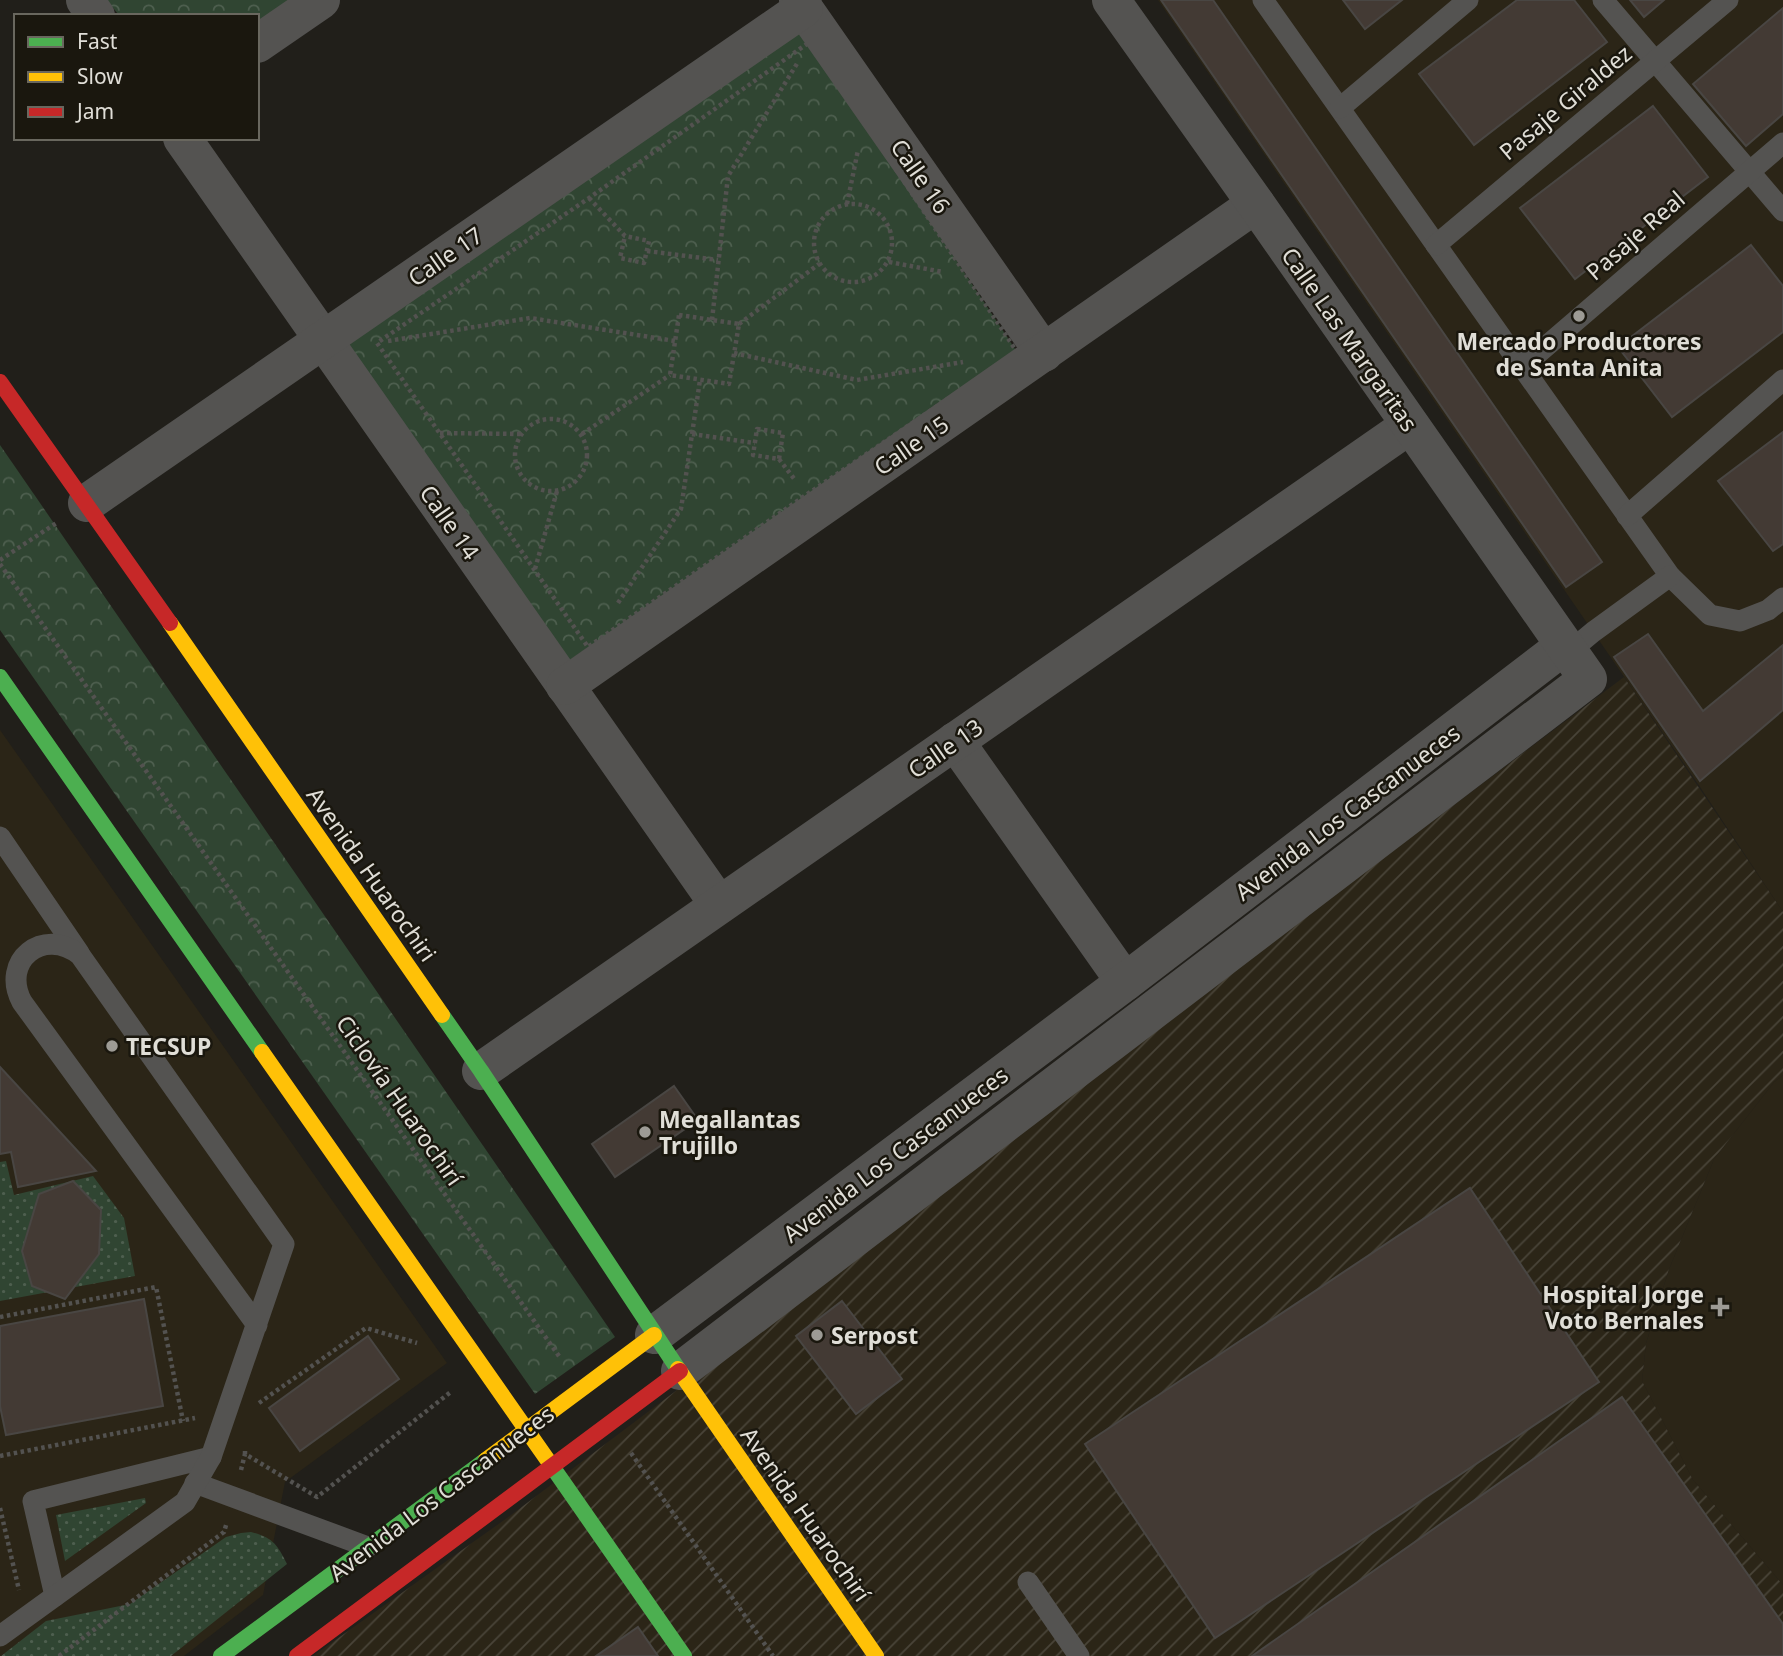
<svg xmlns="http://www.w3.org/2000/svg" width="1783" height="1656" font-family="'Noto Sans',sans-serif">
  <defs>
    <pattern id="industrial-furrows" width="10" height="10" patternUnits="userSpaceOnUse" patternTransform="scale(1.75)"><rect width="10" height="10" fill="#2b2517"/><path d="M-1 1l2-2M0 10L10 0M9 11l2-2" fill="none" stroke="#494438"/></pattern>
    <pattern id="forest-crowns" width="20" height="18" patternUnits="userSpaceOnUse" patternTransform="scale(1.75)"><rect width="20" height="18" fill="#304532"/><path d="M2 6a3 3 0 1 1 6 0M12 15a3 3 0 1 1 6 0" fill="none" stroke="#4e5f4f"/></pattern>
    <pattern id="garden-dots" width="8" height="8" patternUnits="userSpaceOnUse" patternTransform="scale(1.75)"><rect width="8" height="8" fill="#304532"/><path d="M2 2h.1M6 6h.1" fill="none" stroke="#4e5f4f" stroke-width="1.8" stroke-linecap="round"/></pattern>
  </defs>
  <rect width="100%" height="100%" fill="#211f1a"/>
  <g fill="#2b2517">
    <path d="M1158 0H1783V912L1700 787Z"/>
    <path d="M0 730 447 1363 285 1482 263 1595 184 1656H0Z"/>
    <path d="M1783 1075V1585L1693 1480 1642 1381 1646 1343 1669 1269 1714 1159 1774 1082Z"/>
  </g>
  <path fill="url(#industrial-furrows)" d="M1624 677 1783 912V1075L1774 1082 1714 1159 1669 1269 1646 1343 1642 1381 1693 1480 1783 1585V1656H313L507 1518Z"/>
  <g fill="url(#forest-crowns)">
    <path d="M106 0H312L257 33V16H120Z"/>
    <path d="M798 28 811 41 1017 352 567 662 341 335Z"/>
    <path d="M0 445 615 1337 535 1394 0 630Z"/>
  </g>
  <g fill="url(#garden-dots)">
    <path d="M6 1161 14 1195 93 1176 124 1218 135 1276 0 1301V1162Z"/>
    <path d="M145 1498 146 1503 65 1561 56 1515Z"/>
    <path d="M251 1532C273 1538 277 1544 287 1564L171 1656H1L46 1621 130 1604 226 1537 241 1533Z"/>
  </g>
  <g fill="#433a34" stroke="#494643" stroke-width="2">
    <path d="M1161 0H1213L1602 562 1566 587Z"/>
    <path d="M1343 0H1402L1365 29Z"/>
    <path d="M1517 0H1574L1607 42 1474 145 1419 74Z"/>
    <path d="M1630 0H1664L1644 17Z"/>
    <path d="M1783 8V114L1746 146 1693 84Z"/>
    <path d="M1653 106 1708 177 1575 279 1520 208Z"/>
    <path d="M1751 245 1783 286V332L1672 417 1618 347Z"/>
    <path d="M1783 432V544L1773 551 1718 481Z"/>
    <path d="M1648 634 1703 711 1783 645V710L1700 781 1614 657Z"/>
    <path d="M0 1067 96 1171 18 1187 11 1152 0 1154Z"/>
    <path d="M674 1086 698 1120 615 1177 592 1144Z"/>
    <path d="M73 1181 101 1210 99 1254 65 1299 32 1286 22 1251 39 1194Z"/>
    <path d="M1470 1188 1599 1382 1215 1638 1085 1444Z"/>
    <path d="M144 1299 163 1406 6 1435 0 1406V1326Z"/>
    <path d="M842 1301 902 1379 856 1414 796 1336Z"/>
    <path d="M368 1336 399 1379 300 1451 269 1408Z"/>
    <path d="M1622 1397 1783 1624V1656H1252Z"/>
    <path d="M638 1627 658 1656H596Z"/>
  </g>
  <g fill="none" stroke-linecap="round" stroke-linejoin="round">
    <g stroke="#535250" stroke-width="4.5" stroke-dasharray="3.5 3.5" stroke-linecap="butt">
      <path d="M811 41 1017 352 806 495 588 647 377 343 589 198Z"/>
      <path d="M589 198 625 236 649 241 644 263 620 258 625 236"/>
      <circle cx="853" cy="243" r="39"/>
      <path d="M847 204 858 150"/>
      <path d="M647 251 718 260"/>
      <path d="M889 262 943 272"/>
      <path d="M679 315 739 324 729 384 670 375Z"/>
      <path d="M712 320 728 176 798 62"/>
      <path d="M739 324 819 264"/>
      <path d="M388 341 530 318 675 341"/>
      <path d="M734 353 857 380 963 362"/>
      <circle cx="551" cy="455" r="36"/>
      <path d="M757 429 783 433 779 459 753 455Z"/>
      <path d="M440 433 521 434"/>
      <path d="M582 434 670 375"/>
      <path d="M692 434 755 443"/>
      <path d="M779 459 795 480"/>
      <path d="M0 560 58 522"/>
      <path d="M0 564 561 1359"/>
      <path d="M535 569 557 491"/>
      <path d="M618 603 681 509 700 380"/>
      <path d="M0 1317 156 1287 183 1421"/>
      <path d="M259 1403 366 1328 417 1343"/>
      <path d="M245 1451V1454L317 1497 452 1391"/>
      <path d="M631 1453 773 1656"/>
      <path d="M0 1456 195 1418"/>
      <path d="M241 1470 245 1454"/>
      <path d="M0 1508 19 1590"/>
      <path d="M59 1656 224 1532 227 1522"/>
    </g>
    <g stroke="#545351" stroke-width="21">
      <path d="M1263 0 1670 576 1710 615 1740 621 1768 610 1783 598"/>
      <path d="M1603 0 1783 211"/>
      <path d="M1340 108 1468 0"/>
      <path d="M1436 245 1728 0"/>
      <path d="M1522 367 1783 143"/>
      <path d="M1627 516 1783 380"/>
      <path d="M1569 652 1593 632 1670 576"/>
      <path d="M0 837 79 953"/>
      <path d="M195 1483 368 1547"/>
      <path d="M1028 1582 1079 1656"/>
      <path d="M55 1596 33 1501 211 1457"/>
      <path d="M0 1636 185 1502 211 1457 284 1244 80 955C43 926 0 961 22 1002L257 1325"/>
    </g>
    <g stroke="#545351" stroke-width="38">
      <path d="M85 0 96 16"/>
      <path d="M798 0 1044 353"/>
      <path d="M257 44 321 0"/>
      <path d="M182 138 719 905"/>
      <path d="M87 503 804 8"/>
      <path d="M565 686 1256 204"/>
      <path d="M955 741 1125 982"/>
      <path d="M481 1071 1410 425"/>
      <path d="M654 1335 1125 982 1564 646"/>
      <path d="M680 1371 1588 679 1256 204 1111 0"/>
    </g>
    <g stroke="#4caf50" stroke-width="16">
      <path d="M0 677 262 1052"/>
      <path d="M442 1015 481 1071 678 1369"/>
      <path d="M549 1462 684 1656"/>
      <path d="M221 1656 486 1460"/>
    </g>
    <g stroke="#ffc107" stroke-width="16">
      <path d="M170 623 442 1015"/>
      <path d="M262 1052 549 1462"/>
      <path d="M678 1369 876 1656"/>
      <path d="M486 1460 654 1335"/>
    </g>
    <g stroke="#c62828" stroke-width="16">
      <path d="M0 382 170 623"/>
      <path d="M297 1656 680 1371"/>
    </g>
  </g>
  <g fill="#9d9b95" stroke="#1a170e" stroke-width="2.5">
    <circle cx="1579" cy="316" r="7"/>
    <circle cx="112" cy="1046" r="7"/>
    <circle cx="645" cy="1132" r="7"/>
    <path d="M1716.5 1296.5h7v7h7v7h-7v7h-7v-7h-7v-7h7z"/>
    <circle cx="817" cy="1335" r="7"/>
  </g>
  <g text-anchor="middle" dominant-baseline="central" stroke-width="5" stroke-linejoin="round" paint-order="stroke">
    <g font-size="23" fill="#e0ded7" stroke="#1a170e">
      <text transform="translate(1565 102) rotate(-40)">Pasaje Giraldez</text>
      <text transform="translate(921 176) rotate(55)">Calle 16</text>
      <text transform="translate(1635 235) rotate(-41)">Pasaje Real</text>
      <text transform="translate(445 256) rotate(-35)">Calle 17</text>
      <text transform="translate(1350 339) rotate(55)">Calle Las Margaritas</text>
      <text transform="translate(911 445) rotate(-35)">Calle 15</text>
      <text transform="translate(450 522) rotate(55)">Calle 14</text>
      <text transform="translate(945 748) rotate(-35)">Calle 13</text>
      <text transform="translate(1347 812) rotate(-37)">Avenida Los Cascanueces</text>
      <text transform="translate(372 874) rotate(55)">Avenida Huarochiri</text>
      <text transform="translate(400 1100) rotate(55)">Ciclovía Huarochirí</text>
      <text transform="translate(895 1154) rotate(-37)">Avenida Los Cascanueces</text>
      <text transform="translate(441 1493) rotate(-37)">Avenida Los Cascanueces</text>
      <text transform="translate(806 1514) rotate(55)">Avenida Huarochirí</text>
    </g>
    <g font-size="23" font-weight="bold" fill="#e0ded7" stroke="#1a170e" text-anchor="start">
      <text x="1579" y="341" text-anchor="middle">Mercado Productores<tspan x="1579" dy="26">de Santa Anita</tspan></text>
      <text x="126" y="1046">TECSUP</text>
      <text x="659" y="1119">Megallantas<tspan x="659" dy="26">Trujillo</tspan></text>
      <text x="1704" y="1294" text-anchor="end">Hospital Jorge<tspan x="1704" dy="26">Voto Bernales</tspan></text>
      <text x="831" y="1335">Serpost</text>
    </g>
  </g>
  <rect x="14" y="14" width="245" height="126" fill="#1a170e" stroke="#69675e" stroke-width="2"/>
  <rect x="28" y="37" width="35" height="10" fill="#4caf50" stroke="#69675e" stroke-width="2"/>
  <text x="77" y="49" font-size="21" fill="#e0ded7">Fast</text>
  <rect x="28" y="72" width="35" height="10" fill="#ffc107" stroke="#69675e" stroke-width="2"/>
  <text x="77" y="84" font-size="21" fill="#e0ded7">Slow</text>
  <rect x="28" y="107" width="35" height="10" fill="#c62828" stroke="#69675e" stroke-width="2"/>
  <text x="77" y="119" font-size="21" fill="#e0ded7">Jam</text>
</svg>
